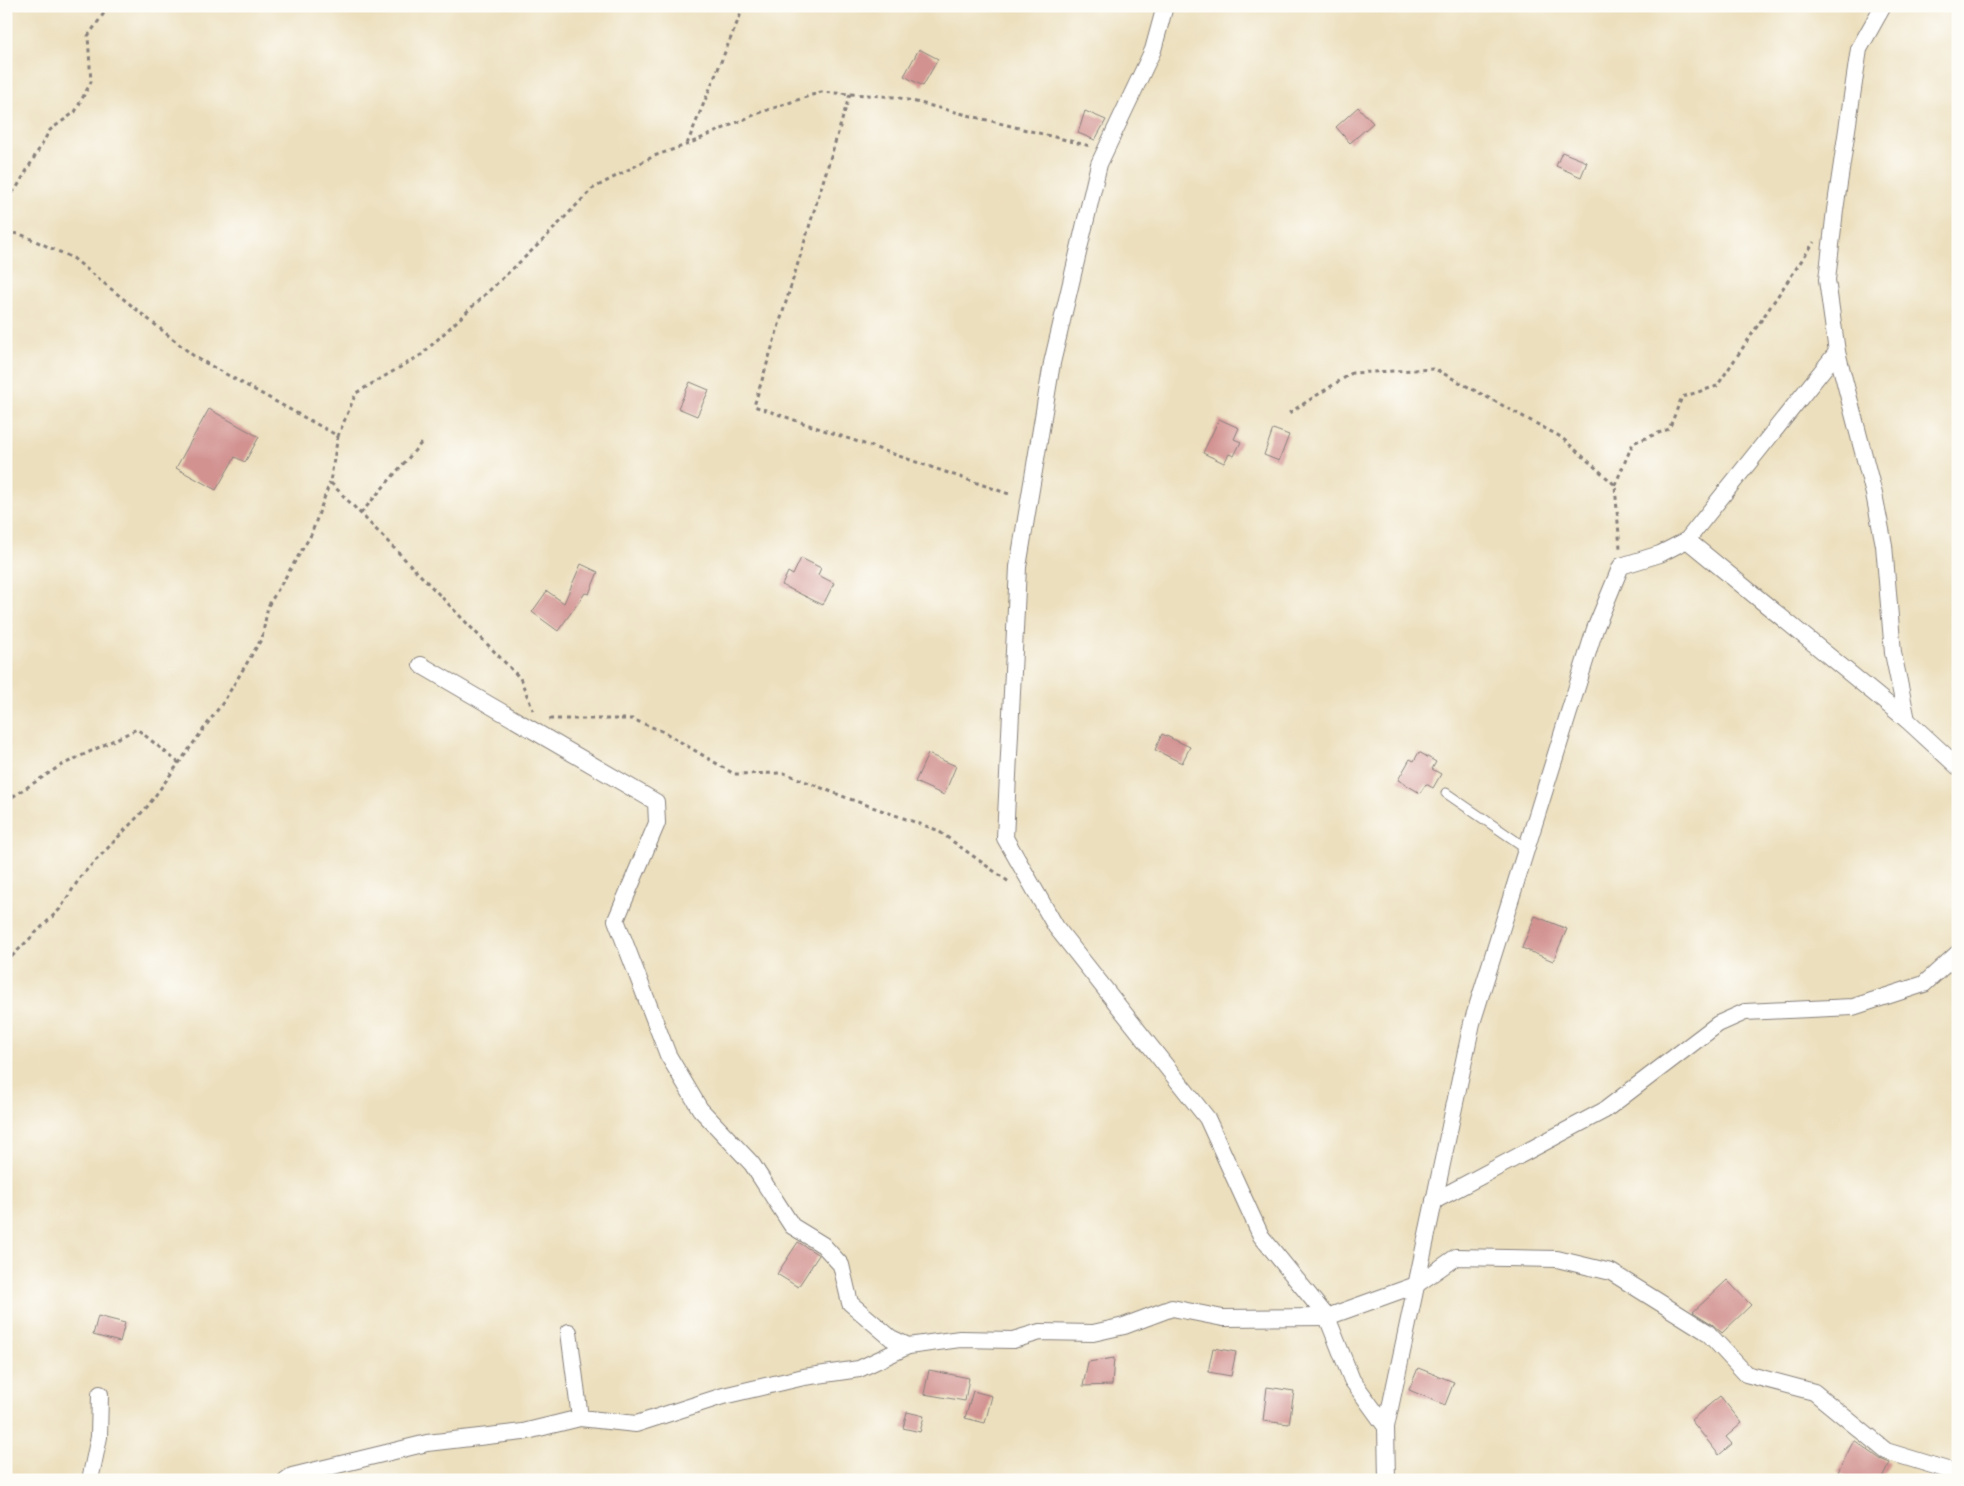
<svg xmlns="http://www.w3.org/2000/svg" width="1964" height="1486" font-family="'Gochi Hand',sans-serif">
  <rect width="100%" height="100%" fill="#fdfcf7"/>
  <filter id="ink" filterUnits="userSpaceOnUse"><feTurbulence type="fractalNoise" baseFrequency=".02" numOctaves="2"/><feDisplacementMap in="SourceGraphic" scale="10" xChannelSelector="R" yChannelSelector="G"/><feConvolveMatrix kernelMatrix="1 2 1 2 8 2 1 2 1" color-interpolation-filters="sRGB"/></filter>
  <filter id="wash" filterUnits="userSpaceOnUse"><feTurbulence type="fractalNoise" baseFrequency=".0096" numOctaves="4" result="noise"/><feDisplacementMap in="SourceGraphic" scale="20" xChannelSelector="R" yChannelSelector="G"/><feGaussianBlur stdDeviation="1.12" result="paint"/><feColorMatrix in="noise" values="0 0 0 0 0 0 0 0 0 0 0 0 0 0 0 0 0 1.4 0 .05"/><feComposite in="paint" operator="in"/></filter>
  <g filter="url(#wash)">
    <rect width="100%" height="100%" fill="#ecdfbd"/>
    <g id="blocks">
      <g fill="#d29290">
        <path d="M919 49 938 59 923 86 904 76Z"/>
        <path d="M1358 107 1373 123 1350 143 1336 127Z"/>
        <path d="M1085 111 1106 120 1095 140 1078 133Z"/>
        <path d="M1562 152 1587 162 1581 177 1556 166Z"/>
        <path d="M690 382 709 390 697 416 678 408Z"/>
        <path d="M209 409 259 437 245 462 235 457 216 490 176 468Z"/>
        <path d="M1219 419 1239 428 1234 439 1241 442 1234 456 1229 454 1224 463 1203 453Z"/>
        <path d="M1273 429 1289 435 1279 461 1264 455Z"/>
        <path d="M801 558 821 568 818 575 834 583 823 605 782 585 788 572 793 575Z"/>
        <path d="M581 564 598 572 589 594 585 593 558 631 532 612 547 591 564 603Z"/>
        <path d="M1162 734 1190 747 1182 763 1155 750Z"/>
        <path d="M1419 752 1436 762 1432 769 1441 774 1433 788 1426 784 1420 793 1398 780 1410 759 1414 761Z"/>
        <path d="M928 754 956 766 944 795 915 782Z"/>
        <path d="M1535 916 1567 929 1553 961 1522 948Z"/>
        <path d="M798 1242 819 1255 798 1287 777 1274Z"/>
        <path d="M1727 1280 1751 1305 1722 1333 1712 1324 1693 1312Z"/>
        <path d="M98 1316 125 1323 120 1342 93 1335Z"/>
        <path d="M1213 1348 1236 1352 1231 1376 1208 1372Z"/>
        <path d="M1114 1358 1112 1385 1083 1386 1088 1362Z"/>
        <path d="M1418 1368 1454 1382 1445 1405 1409 1390Z"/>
        <path d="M929 1370 969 1378 965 1401 924 1394Z"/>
        <path d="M1267 1387 1294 1391 1289 1424 1263 1421Z"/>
        <path d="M973 1391 992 1396 985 1423 965 1418Z"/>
        <path d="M1720 1396 1742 1423 1726 1437 1732 1444 1719 1455 1691 1420Z"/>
        <path d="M907 1412 924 1416 920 1432 903 1428Z"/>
        <path d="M1854 1440 1880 1459 1890 1463 1881 1480H1853L1838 1472Z"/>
      </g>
    </g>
  </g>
  <g filter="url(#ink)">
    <use href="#blocks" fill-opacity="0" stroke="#87807c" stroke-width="1"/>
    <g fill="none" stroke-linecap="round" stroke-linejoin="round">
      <defs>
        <path id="service" d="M1446 793 1526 848"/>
        <g id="minor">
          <path d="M1165 6 1153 50 1099 164 1052 363 1018 567 1005 838 1056 927 1207 1118 1261 1236 1327 1317"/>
          <path d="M1837 352 1874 494 1884 545 1893 653 1907 720 1958 767"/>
          <path d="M1687 540 1907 720"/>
          <path d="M421 665 656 802 657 823 616 920 668 1055 700 1109 752 1164 792 1226 823 1245 841 1265 850 1303 891 1338 908 1346 960 1339 1013 1340 1040 1332 1093 1333 1124 1326 1172 1308 1223 1318 1327 1317"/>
          <path d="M1434 1201 1605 1110 1718 1024 1745 1012 1853 1007 1924 984 1958 953"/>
          <path d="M569 1332 580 1418 636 1424 723 1396 804 1377 859 1369 908 1346"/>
          <path d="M1386 1427 1352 1380 1327 1317 1416 1285 1456 1257 1557 1259 1611 1272 1707 1332 1746 1374 1814 1392 1886 1451 1958 1473"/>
          <path d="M90 1480 99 1437 100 1394"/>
          <path d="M286 1480 292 1476 427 1443 523 1432 580 1418"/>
          <path d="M1387 1480 1386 1427 1472 1023 1595 629 1621 566 1660 554 1687 540 1837 352 1827 280 1835 210 1859 49 1883 6"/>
        </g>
      </defs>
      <use href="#service" stroke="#87807c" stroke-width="11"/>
      <use href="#minor" stroke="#87807c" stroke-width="18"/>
      <g stroke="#87807c" stroke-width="3" stroke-dasharray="4 4" stroke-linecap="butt">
        <path d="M850 94 754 406 1012 495"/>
        <path d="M687 144 744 6"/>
        <path d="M6 198 16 189 50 130 75 112 91 82 88 36 109 6"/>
        <path d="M6 233 20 234 73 258 195 357 338 436 356 393 421 355 542 241 592 189 654 156 686 145 756 114 821 92 896 97 1090 146"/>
        <path d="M1289 413 1352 373 1435 369 1561 437 1615 485 1620 548"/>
        <path d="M338 436 330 482 520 678 533 710"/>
        <path d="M1615 485 1633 443 1669 429 1682 397 1717 386 1814 242"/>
        <path d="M361 513 423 441"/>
        <path d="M549 719H632L664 732 734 774 784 773 847 798 937 830 1009 882"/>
        <path d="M6 801 60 766 137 729 179 763"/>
        <path d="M6 962 60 909 81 876 147 807 224 701 262 638 268 606 311 535 330 482"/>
      </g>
      <use href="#service" stroke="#fff" stroke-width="9"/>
      <use href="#minor" stroke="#fff" stroke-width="16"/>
    </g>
  </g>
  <rect width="1964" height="1486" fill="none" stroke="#fdfcf7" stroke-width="25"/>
</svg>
